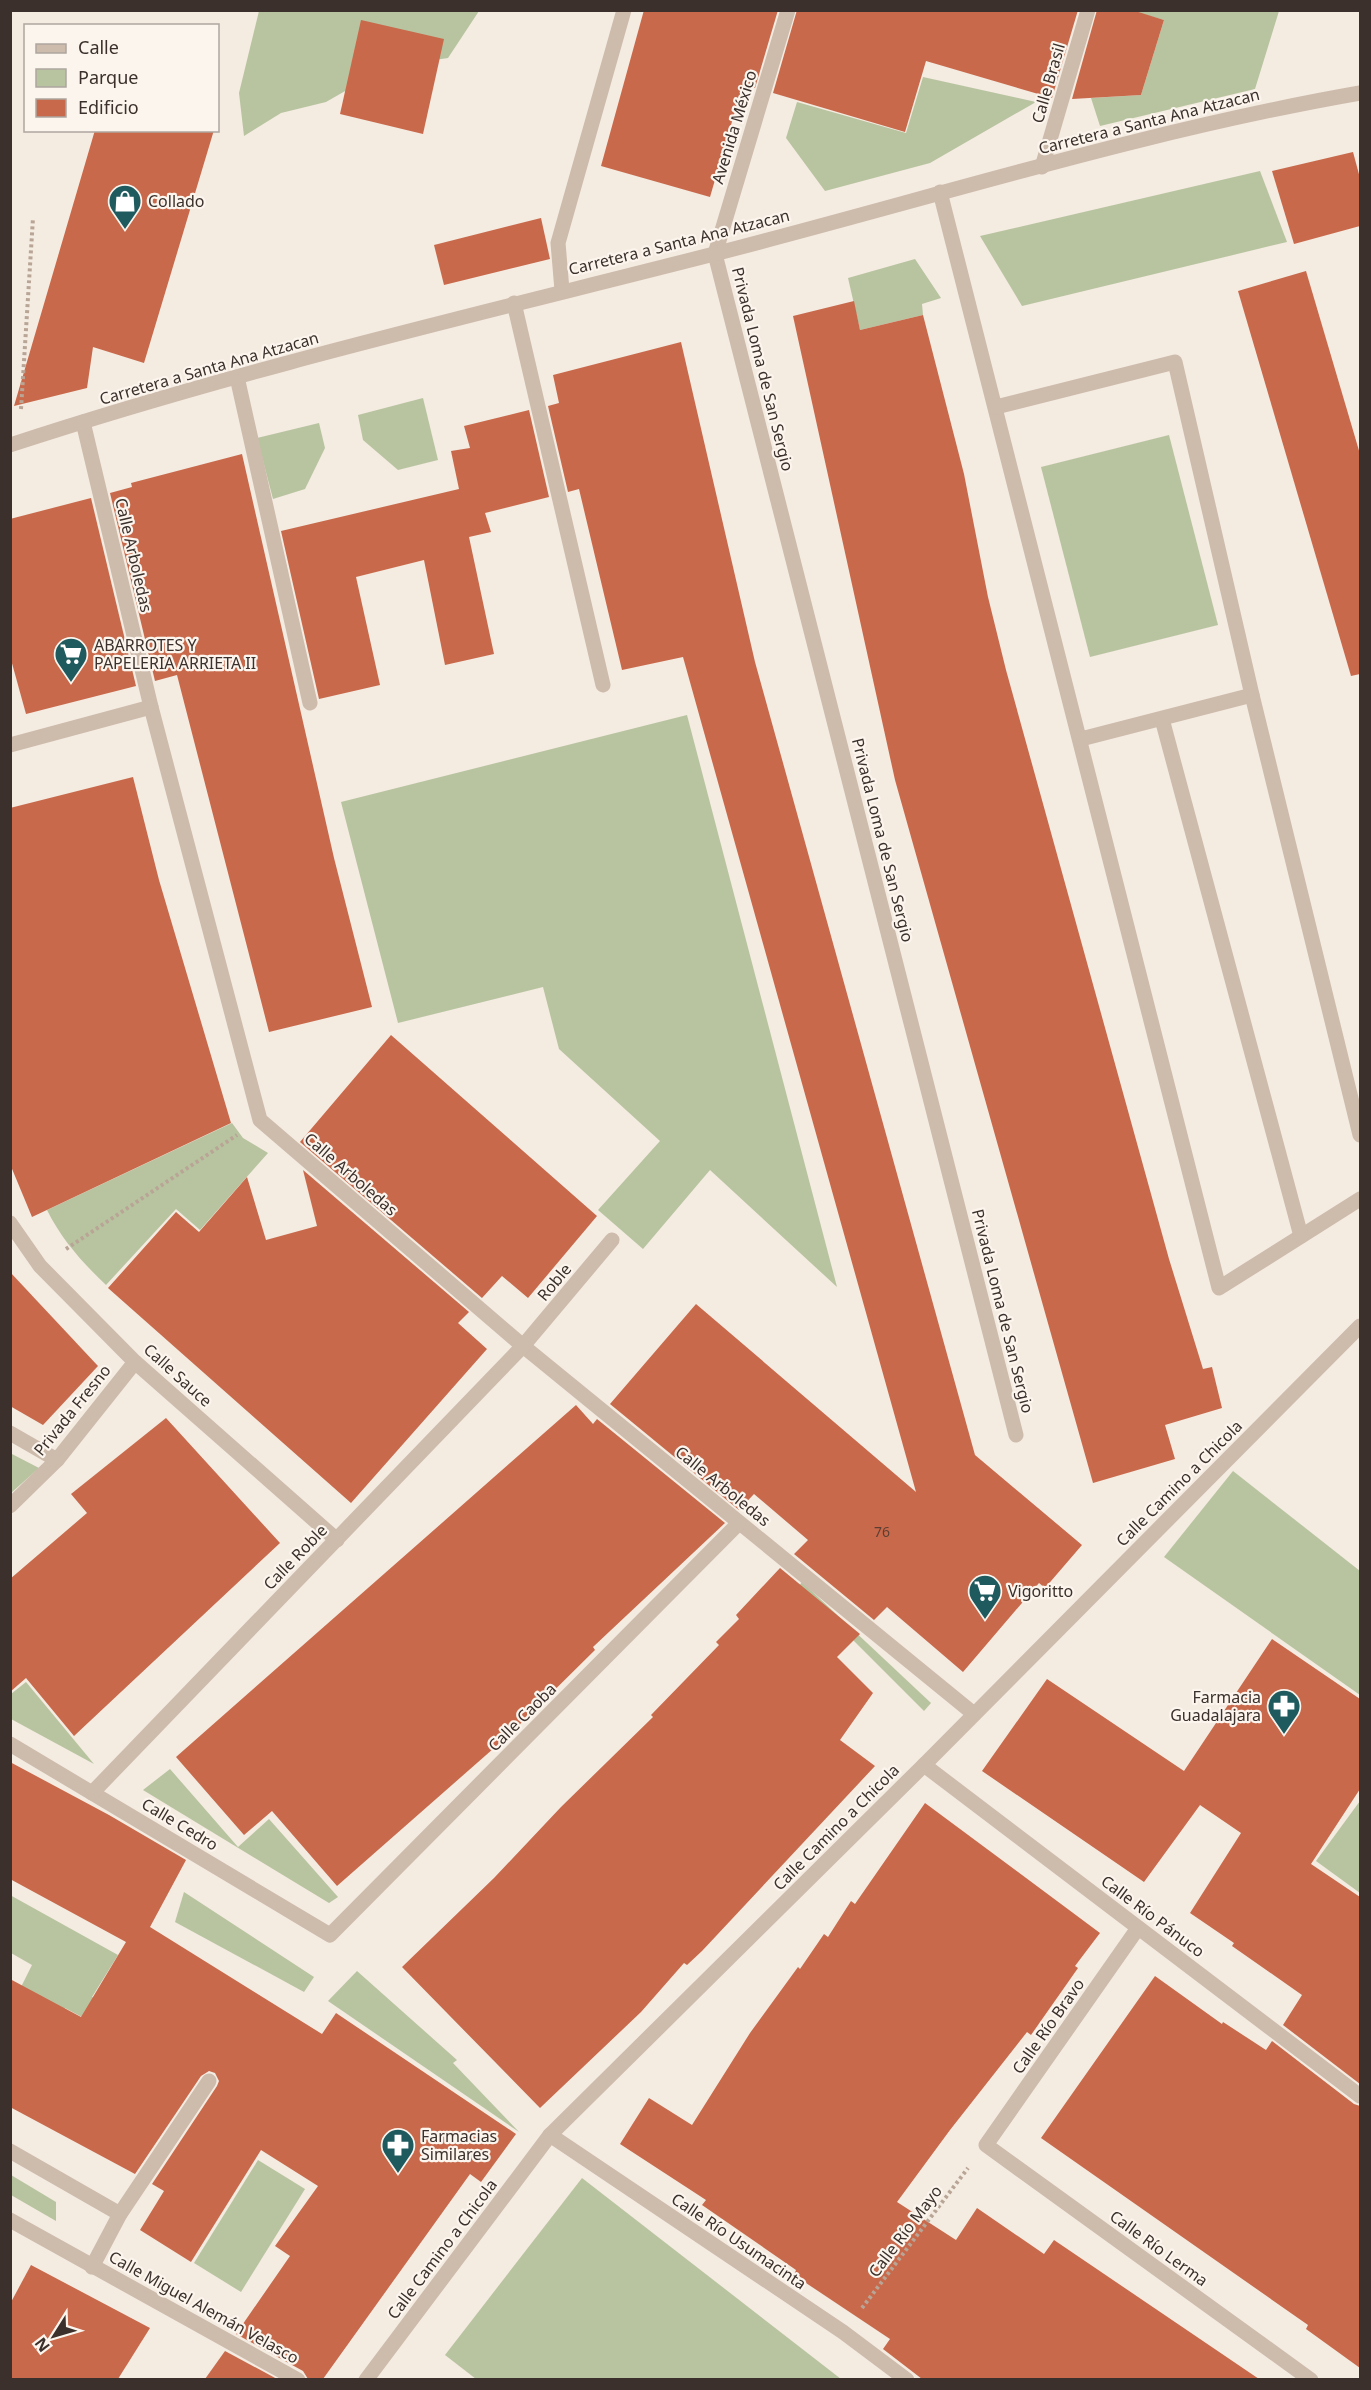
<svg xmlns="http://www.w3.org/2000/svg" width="1371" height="2390" font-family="'Noto Sans',sans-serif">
  <rect width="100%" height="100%" fill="#f4ebe1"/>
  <g fill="#b8c4a0">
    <path d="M259 11H479L448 58 387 67 326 102 281 113 244 136 239 93Z"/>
    <path d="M1132 11H1279L1255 89 1100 126 1091 98 1141 95 1164 20Z"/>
    <path d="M923 77 1036 102 930 163 825 191 786 138 797 102 906 133Z"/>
    <path d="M1260 171 1287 242 1022 306 980 236Z"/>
    <path d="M915 259 941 298 922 304 923 315 860 330 848 278Z"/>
    <path d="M423 398 438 460 398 470 363 440 358 415Z"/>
    <path d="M319 423 325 448 305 489 273 499 257 438Z"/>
    <path d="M1169 435 1218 625 1090 657 1041 467Z"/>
    <path d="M687 715 837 1287 710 1170 643 1249 598 1210 660 1141 559 1049 543 987 398 1023 341 802Z"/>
    <path d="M232 1123 243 1138 268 1153 200 1230 176 1209 106 1285C82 1262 62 1240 47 1210Z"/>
    <path d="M10 1453 39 1468 11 1493H10Z"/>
    <path d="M1233 1471 1360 1571V1695L1164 1557Z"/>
    <path d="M802 1582 931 1703 924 1711 799 1586Z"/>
    <path d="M26 1682 94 1764 11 1719V1694Z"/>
    <path d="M170 1769 238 1847 269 1819 338 1897 329 1903 143 1790Z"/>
    <path d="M1360 1801V1893L1316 1861Z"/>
    <path d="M184 1892 314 1977 304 1992 175 1922Z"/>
    <path d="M10 1895 118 1955 92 1997 118 2011 108 2031 65 2008 11 2107V2007L32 1965 11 1953Z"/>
    <path d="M357 1971 457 2060 453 2063 519 2132 328 2001Z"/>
    <path d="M258 2160 305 2189 241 2292 194 2263Z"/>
    <path d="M11 2175 56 2202V2221L11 2195Z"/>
    <path d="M582 2178 841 2379H476L445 2355Z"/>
  </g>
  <g fill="#c8694b">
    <path d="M644 10H778L755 88 743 84 710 197 601 166Z"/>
    <path d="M797 10H1078L1052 98 926 61 905 132 773 93Z"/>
    <path d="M1097 10H1132L1164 20 1141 95 1072 99Z"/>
    <path d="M361 20 444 39 423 134 340 114Z"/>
    <path d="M95 130H214L144 363 93 347 87 388 14 406Z"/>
    <path d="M1353 152 1360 178V226L1294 244 1272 171Z"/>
    <path d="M541 218 550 259 444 285 434 245Z"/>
    <path d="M1306 271 1360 454V674L1351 676 1238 291Z"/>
    <path d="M854 301 860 330 923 315 964 474 988 597 1006 670 1169 1259 1203 1369 1212 1367 1222 1408 1165 1425 1175 1459 1093 1483 895 780 793 316Z"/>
    <path d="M681 342 755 662 975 1455 1082 1545 1045 1588 1039 1583 963 1672 887 1607 874 1620 794 1554 808 1540 754 1494 739 1510 610 1404 696 1304 916 1492 683 657 622 670 579 489 568 492 548 406 559 403 553 375Z"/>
    <path d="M529 410 549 497 485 513 491 532 469 537 494 654 445 665 424 560 356 577 380 685 319 699 281 531 459 489 451 451 470 448 464 426Z"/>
    <path d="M242 454 334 858 372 1007 269 1032 177 675 155 681 110 493 132 487 131 483Z"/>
    <path d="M91 498 136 686 26 714 10 656V519Z"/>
    <path d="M133 777 159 880 231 1123 32 1217 10 1164V808Z"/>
    <path d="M391 1035 597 1216 528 1298 502 1276 482 1298 300 1142Z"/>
    <path d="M303 1170 469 1312 458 1323 487 1349 351 1503 108 1288 176 1212 199 1232 247 1177 266 1240 317 1226Z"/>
    <path d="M10 1272 98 1366 43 1425 10 1406Z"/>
    <path d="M576 1405 593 1424 597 1419 725 1523 593 1647 595 1650 510 1734 337 1886 272 1811 244 1835 176 1757Z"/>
    <path d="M166 1418 280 1543 74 1736 26 1678 10 1692V1579L87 1513 71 1494Z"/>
    <path d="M780 1568 860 1634 837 1657 873 1693 840 1740 875 1766 702 1951 687 1965 684 1963 641 2012 540 2108 402 1967 494 1878 561 1807 653 1717 651 1715 719 1645 716 1642 739 1619 736 1615Z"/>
    <path d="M1272 1639 1360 1699V1789L1311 1864 1360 1897V2084L1283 2025 1302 1995 1232 1946 1234 1943 1190 1913 1241 1833 1200 1805 1144 1882 982 1771 1047 1679 1184 1771Z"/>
    <path d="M10 1762 109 1815 186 1860 150 1927 322 2034 336 2013 516 2134 481 2182 470 2174 323 2379H308L303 2371 236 2334 290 2256 275 2246 318 2186 261 2150 191 2262 140 2230 164 2191 152 2184 217 2086 219 2081 215 2073 209 2071 201 2076 135 2174 10 2107V1979L81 2017 126 1942 10 1879Z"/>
    <path d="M925 1803 1100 1933 1075 1966 1078 1968 1031 2035 1027 2032 950 2130 897 2202 956 2240 977 2208 1044 2254 1054 2240 1259 2379H922L883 2349 890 2339 794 2275 796 2270 702 2205 706 2200 620 2144 649 2098 692 2125 750 2033 798 1967 800 1969 824 1934 828 1937 851 1901 855 1904Z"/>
    <path d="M1155 1976 1222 2024 1223 2022 1266 2050 1272 2041 1354 2104 1360 2106V2368L1306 2329 1308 2325 1041 2138Z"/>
    <path d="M31 2265 150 2328 118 2379H10V2304Z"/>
    <path d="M225 2351 277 2379H205Z"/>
  </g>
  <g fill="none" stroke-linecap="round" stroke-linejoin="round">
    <g stroke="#b9a596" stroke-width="4" stroke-dasharray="3 3" stroke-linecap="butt">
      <path d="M21 409 33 218"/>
      <path d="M66 1249 237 1135"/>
      <path d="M862 2308 968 2168"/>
    </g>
    <path stroke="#cdbbac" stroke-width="15" d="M237 377 310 703"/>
    <g stroke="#cdbbac" stroke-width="15">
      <path d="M788 10 715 254 1016 1435"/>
      <path d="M1042 167 1088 10"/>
      <path d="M940 192 1219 1288 1360 1199"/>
      <path d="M562 290 558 243 624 10"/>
      <path d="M514 303 603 685"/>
      <path d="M996 407 1175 362 1252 695 1360 1135"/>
      <path d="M83 422 151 707 260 1120 523 1346 974 1714"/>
      <path d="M1162 719 1301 1236"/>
      <path d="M1081 739 1252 695"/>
      <path d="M10 745 151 707"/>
      <path d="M10 1223 40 1266 135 1362 337 1540"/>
      <path d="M10 1433 57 1460"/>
      <path d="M10 1506 57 1460 135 1362"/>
      <path d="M10 1744 330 1935 739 1523"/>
      <path d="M924 1765 1360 2096"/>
      <path d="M92 1793 523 1346 612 1240"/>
      <path d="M1138 1928 986 2145 1311 2380"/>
      <path d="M550 2135 843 2332 907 2380"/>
      <path d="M10 2151 120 2214"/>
      <path d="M10 2220 298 2380"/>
      <path d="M92 2267 120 2214 209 2081"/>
    </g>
    <g stroke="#cdbbac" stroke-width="15">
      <path d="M10 445C241 369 479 314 714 254 929 199 1142 131 1360 93"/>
      <path d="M366 2380 550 2135 924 1765 1360 1326"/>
    </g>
  </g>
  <defs>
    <symbol id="shop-pin" viewBox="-11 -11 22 30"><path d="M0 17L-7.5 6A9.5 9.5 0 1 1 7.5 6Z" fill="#1f5a5e" stroke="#fbf5ee"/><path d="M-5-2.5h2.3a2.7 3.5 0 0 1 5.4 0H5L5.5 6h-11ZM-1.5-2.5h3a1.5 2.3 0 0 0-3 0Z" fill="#fff"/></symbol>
    <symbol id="supermarket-pin" viewBox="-11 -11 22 30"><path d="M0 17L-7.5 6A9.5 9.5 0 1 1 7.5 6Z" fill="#1f5a5e" stroke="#fbf5ee"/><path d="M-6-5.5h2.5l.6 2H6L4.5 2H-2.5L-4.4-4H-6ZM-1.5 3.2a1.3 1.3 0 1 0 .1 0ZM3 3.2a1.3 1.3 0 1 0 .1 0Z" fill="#fff"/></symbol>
    <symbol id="pharmacy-pin" viewBox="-11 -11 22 30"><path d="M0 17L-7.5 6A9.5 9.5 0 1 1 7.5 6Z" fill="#1f5a5e" stroke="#fbf5ee"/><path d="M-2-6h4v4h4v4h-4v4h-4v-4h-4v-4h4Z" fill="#fff"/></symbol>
  </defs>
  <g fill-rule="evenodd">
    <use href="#shop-pin" x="106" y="182" width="38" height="52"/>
    <use href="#supermarket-pin" x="52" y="635" width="38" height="52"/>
    <use href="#supermarket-pin" x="966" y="1572" width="38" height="52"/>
    <use href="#pharmacy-pin" x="1265" y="1687" width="38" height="52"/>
    <use href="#pharmacy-pin" x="379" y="2126" width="38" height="52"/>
  </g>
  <g text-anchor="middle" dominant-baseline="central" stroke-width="4.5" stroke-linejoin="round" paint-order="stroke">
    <g font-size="14" fill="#5e3e33">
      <text x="882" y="1531">76</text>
    </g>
    <g font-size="16" fill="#3b302b" stroke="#fbf5ee">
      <text transform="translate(1048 83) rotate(-74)">Calle Brasil</text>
      <text transform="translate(1149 121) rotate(-14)">Carretera a Santa Ana Atzacan</text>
      <text transform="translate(734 127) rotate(-73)">Avenida México</text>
      <text transform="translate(679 242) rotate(-14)">Carretera a Santa Ana Atzacan</text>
      <text transform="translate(209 368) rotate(-16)">Carretera a Santa Ana Atzacan</text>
      <text transform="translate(763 369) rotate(76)">Privada Loma de San Sergio</text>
      <text transform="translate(134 555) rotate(77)">Calle Arboledas</text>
      <text transform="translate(883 840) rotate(76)">Privada Loma de San Sergio</text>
      <text transform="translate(351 1174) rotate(41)">Calle Arboledas</text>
      <text transform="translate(554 1282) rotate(-50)">Roble</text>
      <text transform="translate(1003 1311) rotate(76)">Privada Loma de San Sergio</text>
      <text transform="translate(178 1375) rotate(42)">Calle Sauce</text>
      <text transform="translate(72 1410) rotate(-51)">Privada Fresno</text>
      <text transform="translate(1179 1483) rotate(-45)">Calle Camino a Chicola</text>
      <text transform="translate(723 1486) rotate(39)">Calle Arboledas</text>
      <text transform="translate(295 1557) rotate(-46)">Calle Roble</text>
      <text transform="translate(522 1717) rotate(-45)">Calle Caoba</text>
      <text transform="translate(180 1824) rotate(31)">Calle Cedro</text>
      <text transform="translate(836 1827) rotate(-45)">Calle Camino a Chicola</text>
      <text transform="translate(1153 1916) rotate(37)">Calle Río Pánuco</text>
      <text transform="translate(1048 2026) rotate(-55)">Calle Río Bravo</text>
      <text transform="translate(905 2231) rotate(-53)">Calle Río Mayo</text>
      <text transform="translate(739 2241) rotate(34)">Calle Río Usumacinta</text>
      <text transform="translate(1159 2248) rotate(36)">Calle Río Lerma</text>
      <text transform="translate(442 2249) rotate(-53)">Calle Camino a Chicola</text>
      <text transform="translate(204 2307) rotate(29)">Calle Miguel Alemán Velasco</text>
    </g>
    <g font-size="16" fill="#3b302b" stroke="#fbf5ee" text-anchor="start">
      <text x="148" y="201">Collado</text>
      <text x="94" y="645">ABARROTES Y<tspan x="94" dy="18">PAPELERIA ARRIETA II</tspan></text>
      <text x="1008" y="1591">Vigoritto</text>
      <text x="1261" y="1697" text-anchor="end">Farmacia<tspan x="1261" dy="18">Guadalajara</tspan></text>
      <text x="421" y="2136">Farmacias<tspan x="421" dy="18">Similares</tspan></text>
    </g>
  </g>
  <rect width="1371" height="2390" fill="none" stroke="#3b302b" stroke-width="24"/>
  <rect x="24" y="24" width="195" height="108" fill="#fbf5ee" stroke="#aea6a0" stroke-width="1.5"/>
  <rect x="36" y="44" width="30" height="9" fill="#cdbbac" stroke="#aea6a0" stroke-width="1.5"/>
  <text x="78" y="54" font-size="18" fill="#3b302b">Calle</text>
  <rect x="36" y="69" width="30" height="18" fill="#b8c4a0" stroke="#aea6a0" stroke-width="1.5"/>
  <text x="78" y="84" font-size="18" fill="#3b302b">Parque</text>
  <rect x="36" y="99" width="30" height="18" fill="#c8694b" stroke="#aea6a0" stroke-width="1.5"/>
  <text x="78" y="114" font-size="18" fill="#3b302b">Edificio</text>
  <g transform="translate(54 2336) rotate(233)" stroke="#fbf5ee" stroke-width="4.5" paint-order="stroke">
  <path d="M0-4.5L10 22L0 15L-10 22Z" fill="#3b302b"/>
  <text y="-9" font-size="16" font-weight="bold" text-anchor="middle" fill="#3b302b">N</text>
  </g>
</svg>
